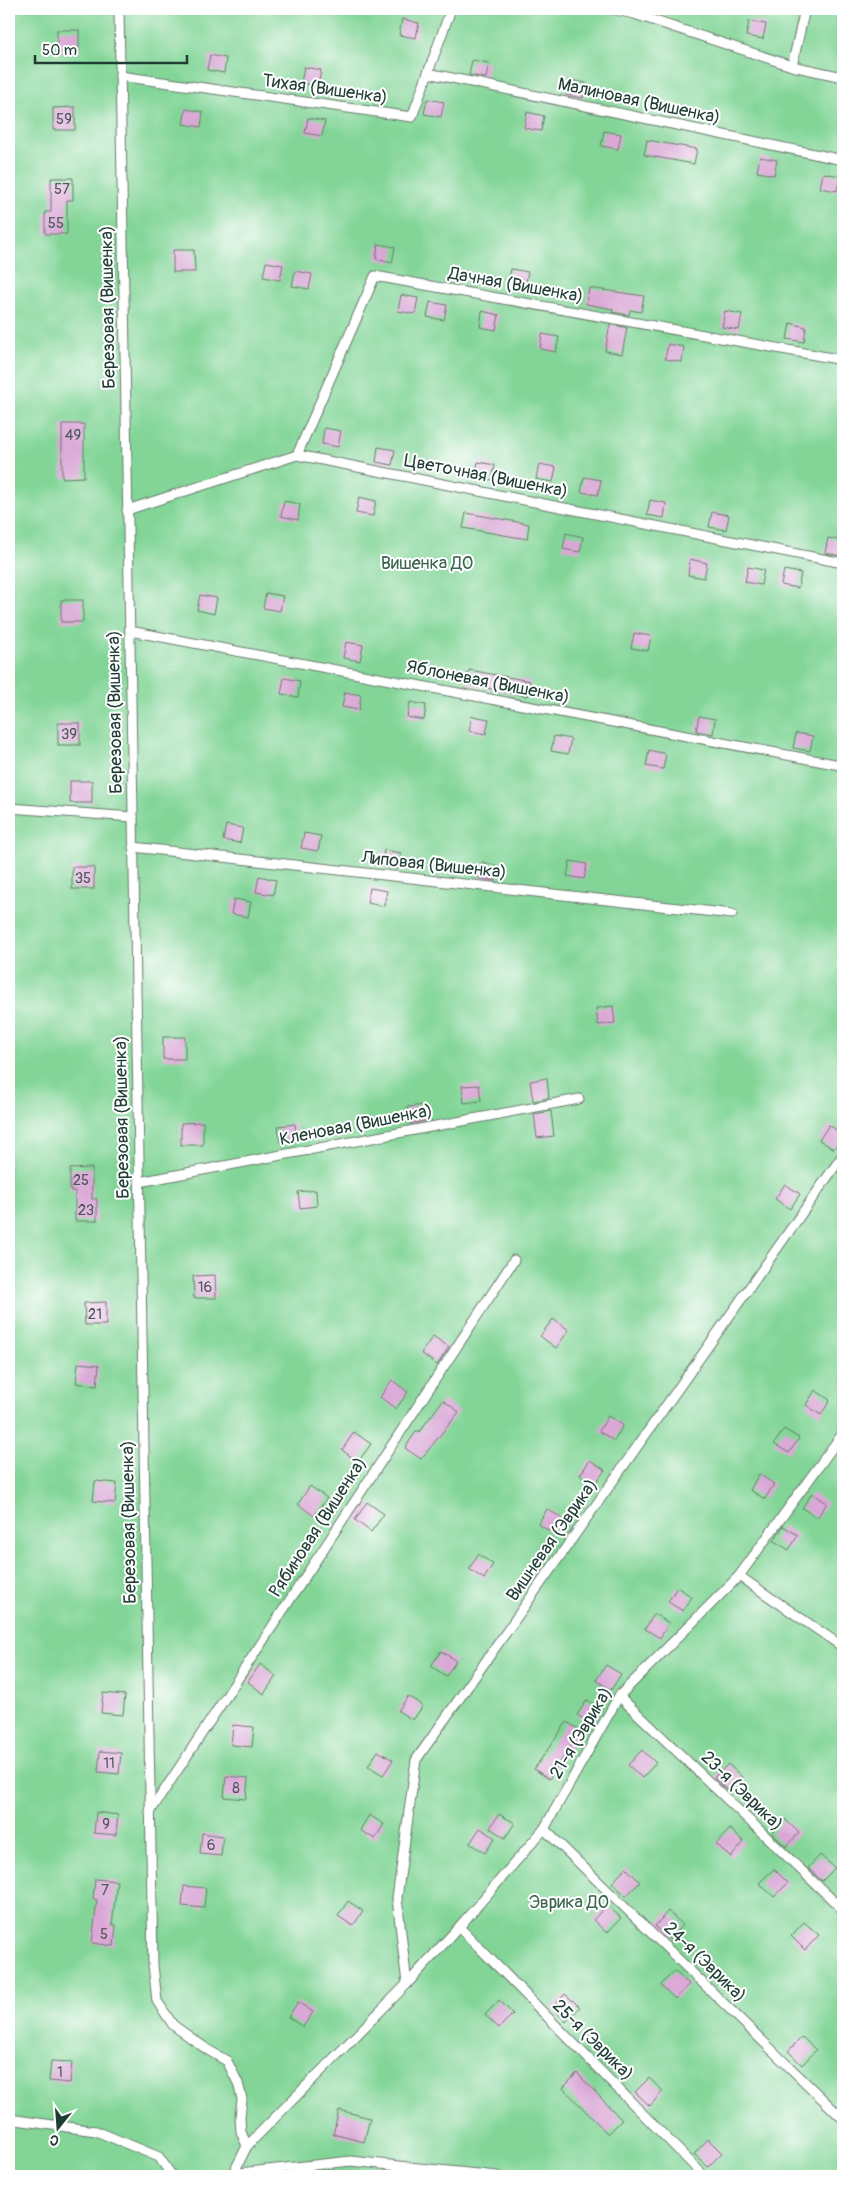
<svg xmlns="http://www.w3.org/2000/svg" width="852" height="2185" font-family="Pangolin,sans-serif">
  <rect width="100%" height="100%" fill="#fff"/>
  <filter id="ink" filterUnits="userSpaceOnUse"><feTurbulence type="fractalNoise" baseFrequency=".02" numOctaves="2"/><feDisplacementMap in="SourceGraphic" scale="10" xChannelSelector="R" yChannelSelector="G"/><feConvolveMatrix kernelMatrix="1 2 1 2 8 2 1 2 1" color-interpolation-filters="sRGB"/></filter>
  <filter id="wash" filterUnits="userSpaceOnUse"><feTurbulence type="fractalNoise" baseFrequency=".0096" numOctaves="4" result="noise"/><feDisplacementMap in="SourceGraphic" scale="20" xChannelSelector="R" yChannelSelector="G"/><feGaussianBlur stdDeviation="1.12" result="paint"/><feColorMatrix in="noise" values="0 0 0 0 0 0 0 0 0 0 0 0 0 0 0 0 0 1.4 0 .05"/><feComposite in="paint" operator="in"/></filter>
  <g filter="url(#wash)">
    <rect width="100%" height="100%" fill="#f1ecd5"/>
    <rect fill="#82d597" stroke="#508966" x="9" y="9" width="834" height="2167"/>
    <g id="blocks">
      <g fill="#daa7d6">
        <path d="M402 19 419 23 416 38 399 35Z"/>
        <path d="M749 21 766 24 763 39 746 36Z"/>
        <rect x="57" y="30" width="22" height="22"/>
        <path d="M210 55 226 58 224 73 207 70Z"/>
        <path d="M472 60 489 63 486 78 469 75Z"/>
        <path d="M304 67 321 70 318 86 301 83Z"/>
        <path d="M569 80 586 83 583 98 566 95Z"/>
        <path d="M427 99 444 102 441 117 424 114Z"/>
        <path d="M75 107V130H53V108Z"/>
        <path d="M186 109 203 112 201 127 183 124Z"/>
        <path d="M527 112 544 116 541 131 524 128Z"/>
        <path d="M308 118 325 121 322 136 305 133Z"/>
        <path d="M604 131 621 134 618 149 601 146Z"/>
        <path d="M647 140 697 149 694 164 644 155Z"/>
        <path d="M760 157 777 160 774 175 757 172Z"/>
        <path d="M823 173 840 176 837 191 820 188Z"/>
        <path d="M51 178H73V200H67V234H45V212H51Z"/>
        <path d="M378 244 395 247 392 263 376 259Z"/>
        <path d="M173 250H194L195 272H173Z"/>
        <path d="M266 262 283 265 280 280 263 277Z"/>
        <path d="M511 269 528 272 525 287 508 284Z"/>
        <path d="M295 271 312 274 309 289 292 286Z"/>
        <path d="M589 288 644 296 641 312 630 310 629 315 612 312 613 309 586 304Z"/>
        <path d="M401 295 418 298 415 314 398 311Z"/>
        <path d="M430 302 447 305 444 320 427 317Z"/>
        <path d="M482 311 499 315 496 330 480 327Z"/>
        <path d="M725 311 742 314 739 330 722 327Z"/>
        <path d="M790 323 806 327 804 342 787 339Z"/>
        <path d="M610 324 627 328 622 354 605 351Z"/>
        <path d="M542 334 559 337 556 352 540 349Z"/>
        <path d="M668 344 684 347 682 362 665 359Z"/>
        <path d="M62 424H84V477L62 478Z"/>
        <path d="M324 428 341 431 338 447 322 444Z"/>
        <path d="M378 447 395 450 392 465 376 462Z"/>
        <path d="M478 462 495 465 492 480 475 477Z"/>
        <path d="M539 464 556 467 553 482 536 479Z"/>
        <path d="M584 477 601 480 598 495 581 492Z"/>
        <path d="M359 497 376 501 373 516 356 513Z"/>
        <path d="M650 500 666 503 664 518 647 515Z"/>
        <path d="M284 501 300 504 298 520 281 516Z"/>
        <path d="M712 512 729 515 726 530 709 527Z"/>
        <path d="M466 513 529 524 527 539 463 528Z"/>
        <path d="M566 533 583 537 580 552 563 549Z"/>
        <path d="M828 538 843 541 842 556 825 553Z"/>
        <path d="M690 559 707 563 704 578 688 575Z"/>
        <path d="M748 567 764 570 761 585 745 582Z"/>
        <path d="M784 570 801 573 798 588 781 585Z"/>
        <path d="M266 593 283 596 280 611 263 608Z"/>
        <path d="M200 595 217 598 214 614 197 610Z"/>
        <rect x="61" y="600" width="22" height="22"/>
        <path d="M634 633 651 636 648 651 631 648Z"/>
        <path d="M346 642 363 645 360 661 343 658Z"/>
        <path d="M469 670 530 681 527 696 466 684Z"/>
        <path d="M284 678 300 681 298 697 281 694Z"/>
        <path d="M345 692 361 695 359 710 342 707Z"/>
        <path d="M410 702 426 705 424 720 407 717Z"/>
        <path d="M472 716 489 719 486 734 469 731Z"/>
        <path d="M699 716 715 719 713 734 696 731Z"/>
        <rect x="58" y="723" width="22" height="22"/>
        <path d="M796 733 813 736 810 751 793 748Z"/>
        <path d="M554 736 571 739 568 754 551 751Z"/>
        <path d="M649 750 666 754 663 769 646 766Z"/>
        <rect x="70" y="781" width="22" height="22"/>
        <path d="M226 825 243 828 240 843 223 840Z"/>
        <path d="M304 833 321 836 318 851 301 848Z"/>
        <path d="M384 850 401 853 398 869 382 866Z"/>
        <path d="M570 861 587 864 584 879 567 876Z"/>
        <path d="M482 862 498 866 496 881 479 878Z"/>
        <rect x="72" y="867" width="22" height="22"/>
        <path d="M259 876 276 880 273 895 256 892Z"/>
        <path d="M370 888 387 891 384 906 367 903Z"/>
        <path d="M234 899 251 902 248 917 231 914Z"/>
        <path d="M613 1006 615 1023 598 1025 596 1008Z"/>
        <rect x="163" y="1037" width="22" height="22"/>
        <path d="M547 1078 549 1098 533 1101 530 1081Z"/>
        <path d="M479 1085 481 1101 464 1103 462 1086Z"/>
        <path d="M424 1105 426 1121 409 1124 407 1107Z"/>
        <path d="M551 1111 554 1136 537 1138 534 1114Z"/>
        <path d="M203 1122V1145H181V1123Z"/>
        <path d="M295 1124 297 1140 280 1142 278 1126Z"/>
        <path d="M829 1125 843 1134 834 1149 819 1140Z"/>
        <path d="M92 1168V1199H97V1221H75V1191H70V1169Z"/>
        <path d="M785 1184 800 1194 790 1209 775 1199Z"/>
        <path d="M316 1190 317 1206 300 1208 298 1192Z"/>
        <path d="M215 1275 216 1298H194L193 1276Z"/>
        <path d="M106 1302V1325H85L84 1303Z"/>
        <path d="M553 1319 569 1330 556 1348 540 1336Z"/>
        <path d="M433 1336 449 1347 437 1365 421 1353Z"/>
        <path d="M78 1363 99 1365 97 1386 76 1383Z"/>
        <path d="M392 1380 408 1392 396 1409 380 1397Z"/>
        <path d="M815 1390 830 1400 821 1415 806 1405Z"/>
        <path d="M443 1400 459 1412 421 1459 405 1448 417 1430 419 1432Z"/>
        <path d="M608 1416 623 1425 614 1441 599 1431Z"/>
        <path d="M784 1429 799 1438 789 1453 774 1444Z"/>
        <path d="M354 1432 371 1444 358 1462 342 1450Z"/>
        <path d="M590 1460 605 1470 595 1484 580 1475Z"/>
        <path d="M759 1474 774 1484 765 1499 750 1490Z"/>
        <path d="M95 1481 117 1483 115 1503 93 1501Z"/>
        <path d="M310 1486 327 1498 314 1516 298 1504Z"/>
        <path d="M812 1493 827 1503 817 1518 802 1508Z"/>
        <path d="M367 1502 384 1514 371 1532 355 1520Z"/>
        <path d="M547 1509 562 1518 552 1533 538 1524Z"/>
        <path d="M783 1526 798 1535 789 1550 774 1541Z"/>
        <path d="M478 1554 493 1564 484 1579 469 1569Z"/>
        <path d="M677 1587 692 1597 683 1611 668 1602Z"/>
        <path d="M654 1614 669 1623 660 1638 645 1629Z"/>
        <path d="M441 1651 456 1661 446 1676 431 1666Z"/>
        <path d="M260 1664 276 1676 264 1694 248 1682Z"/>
        <path d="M606 1665 621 1674 611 1690 596 1680Z"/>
        <path d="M103 1693 125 1695 123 1715 101 1713Z"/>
        <path d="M408 1696 423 1706 413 1720 398 1711Z"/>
        <path d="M587 1700 602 1709 592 1724 577 1715Z"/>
        <path d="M567 1722 581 1731 549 1779 534 1769Z"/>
        <path d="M233 1725 254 1727 252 1747 231 1745Z"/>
        <path d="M642 1750 656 1763 642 1778 628 1765Z"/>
        <path d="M100 1751 121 1753 119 1774 98 1772Z"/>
        <path d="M378 1751 393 1760 383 1775 368 1766Z"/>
        <path d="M728 1764 742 1777 729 1792 714 1778Z"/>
        <path d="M226 1776 248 1778 246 1799 224 1797Z"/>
        <path d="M96 1812 118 1815 116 1835 94 1833Z"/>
        <path d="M499 1814 515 1823 505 1838 490 1828Z"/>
        <path d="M369 1815 384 1824 375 1839 360 1830Z"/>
        <path d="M785 1819 799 1833 786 1847 772 1833Z"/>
        <path d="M480 1828 495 1838 485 1853 470 1843Z"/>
        <path d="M730 1829 744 1842 731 1857 716 1844Z"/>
        <path d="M202 1833 223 1836 221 1856 200 1854Z"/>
        <path d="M820 1855 835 1868 822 1881 808 1868Z"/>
        <path d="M626 1868 640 1882 626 1896 612 1883Z"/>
        <path d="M774 1869 788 1883 774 1897 759 1883Z"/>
        <path d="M95 1879 117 1881 112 1925H116L114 1946 92 1943 97 1900 93 1899Z"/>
        <path d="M184 1886 206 1888 204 1908 182 1906Z"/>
        <path d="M348 1901 363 1911 353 1926 338 1916Z"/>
        <path d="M607 1905 621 1918 607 1933 593 1920Z"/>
        <path d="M668 1911 683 1925 669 1939 655 1926Z"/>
        <path d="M804 1922 819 1935 805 1950 791 1936Z"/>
        <path d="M674 1971 689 1984 675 1999 661 1985Z"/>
        <path d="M565 1994 580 2007 566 2022 552 2008Z"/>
        <path d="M499 2000 513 2014 499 2028 485 2015Z"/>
        <path d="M298 2002 313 2012 303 2027 288 2017Z"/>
        <path d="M802 2037 816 2050 802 2065 788 2051Z"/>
        <path d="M51 2061 72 2062 70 2083 49 2081Z"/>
        <path d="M577 2073 622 2120 608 2134 563 2088Z"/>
        <path d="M649 2078 663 2091 650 2106 635 2092Z"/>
        <path d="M339 2110 370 2118 364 2142 333 2134Z"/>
        <path d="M708 2139 722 2153 708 2167 694 2154Z"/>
      </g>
    </g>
  </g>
  <g filter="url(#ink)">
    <use href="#blocks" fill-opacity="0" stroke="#687a6c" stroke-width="1"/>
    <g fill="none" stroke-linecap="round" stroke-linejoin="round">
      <defs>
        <g id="service">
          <path d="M119 9 153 1965 157 2001 173 2025 208 2050 227 2061 238 2083 242 2099 240 2117 241 2132 247 2146 233 2174 225 2176"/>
          <path d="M611 9 634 14 792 66 843 77"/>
          <path d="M792 66 805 9"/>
          <path d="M428 73 843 160"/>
          <path d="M120 76 412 117 451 9"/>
          <path d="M297 455 375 276 843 360"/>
          <path d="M127 510 297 455 843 563"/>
          <path d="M130 631 840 765"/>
          <path d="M9 808 133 817"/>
          <path d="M133 847 732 914"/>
          <path d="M139 1182 579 1099"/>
          <path d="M739 1576 843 1647"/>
          <path d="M619 1696 843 1910"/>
          <path d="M150 1812 514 1260"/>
          <path d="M544 1829 843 2119"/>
          <path d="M459 1927 704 2176"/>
          <path d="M407 1984 397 1898 416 1760 843 1155"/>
          <path d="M9 2119 96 2131 159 2157 172 2176"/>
          <path d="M247 2146 407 1984 459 1927 544 1829 619 1696 739 1576 843 1433"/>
          <path d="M211 2176 351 2161 497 2176"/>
        </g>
      </defs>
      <use href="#service" stroke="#687a6c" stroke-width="11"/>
      <use href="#service" stroke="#fff" stroke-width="9"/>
    </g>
  </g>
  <g text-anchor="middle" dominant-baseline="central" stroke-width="4" stroke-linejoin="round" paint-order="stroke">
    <g font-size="15" fill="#4e585c">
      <text x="64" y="119">59</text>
      <text x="62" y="189">57</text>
      <text x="56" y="223">55</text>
      <text x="73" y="435">49</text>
      <text x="69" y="734">39</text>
      <text x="83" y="878">35</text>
      <text x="81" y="1180">25</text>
      <text x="86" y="1210">23</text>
      <text x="205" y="1287">16</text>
      <text x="95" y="1314">21</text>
      <text x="109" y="1763">11</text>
      <text x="236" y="1788">8</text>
      <text x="106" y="1824">9</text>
      <text x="211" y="1845">6</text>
      <text x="105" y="1890">7</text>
      <text x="104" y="1934">5</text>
      <text x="60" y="2072">1</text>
    </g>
    <g font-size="18" fill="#1f3d34" stroke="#fff">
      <text transform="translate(325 89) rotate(8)">Тихая (Вишенка)</text>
      <text transform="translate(639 101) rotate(12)">Малиновая (Вишенка)</text>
      <text transform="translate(516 285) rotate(10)">Дачная (Вишенка)</text>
      <text transform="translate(108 307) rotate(-91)">Березовая (Вишенка)</text>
      <text transform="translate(486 476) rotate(11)">Цветочная (Вишенка)</text>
      <text transform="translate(488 682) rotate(11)">Яблоневая (Вишенка)</text>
      <text transform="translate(115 712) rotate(-91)">Березовая (Вишенка)</text>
      <text transform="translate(434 865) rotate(6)">Липовая (Вишенка)</text>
      <text transform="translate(122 1117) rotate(-91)">Березовая (Вишенка)</text>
      <text transform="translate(356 1125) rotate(-11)">Кленовая (Вишенка)</text>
      <text transform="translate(129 1522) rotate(-91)">Березовая (Вишенка)</text>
      <text transform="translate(318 1527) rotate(-57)">Рябиновая (Вишенка)</text>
      <text transform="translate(552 1540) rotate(-55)">Вишневая (Эврика)</text>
      <text transform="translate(581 1733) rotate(-59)">21-я (Эврика)</text>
      <text transform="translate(742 1791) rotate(44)">23-я (Эврика)</text>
      <text transform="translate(705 1962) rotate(44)">24-я (Эврика)</text>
      <text transform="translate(593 2040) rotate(45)">25-я (Эврика)</text>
    </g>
    <g font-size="18" fill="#38634d" stroke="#fff">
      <text x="427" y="563">Вишенка ДО</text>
      <text x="569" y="1902">Эврика ДО</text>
    </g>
  </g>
  <rect width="852" height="2185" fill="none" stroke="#fff" stroke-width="30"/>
  <g transform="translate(58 2128) rotate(197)" stroke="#ffffff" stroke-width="4" paint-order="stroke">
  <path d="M0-4L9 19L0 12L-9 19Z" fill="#1f3d34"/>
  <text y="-8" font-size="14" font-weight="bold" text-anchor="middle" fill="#1f3d34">С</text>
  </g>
  <path d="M35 55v8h152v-8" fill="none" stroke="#1f3d34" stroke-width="2.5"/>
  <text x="42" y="55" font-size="15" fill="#1f3d34" stroke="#ffffff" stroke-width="4" paint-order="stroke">50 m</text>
</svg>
